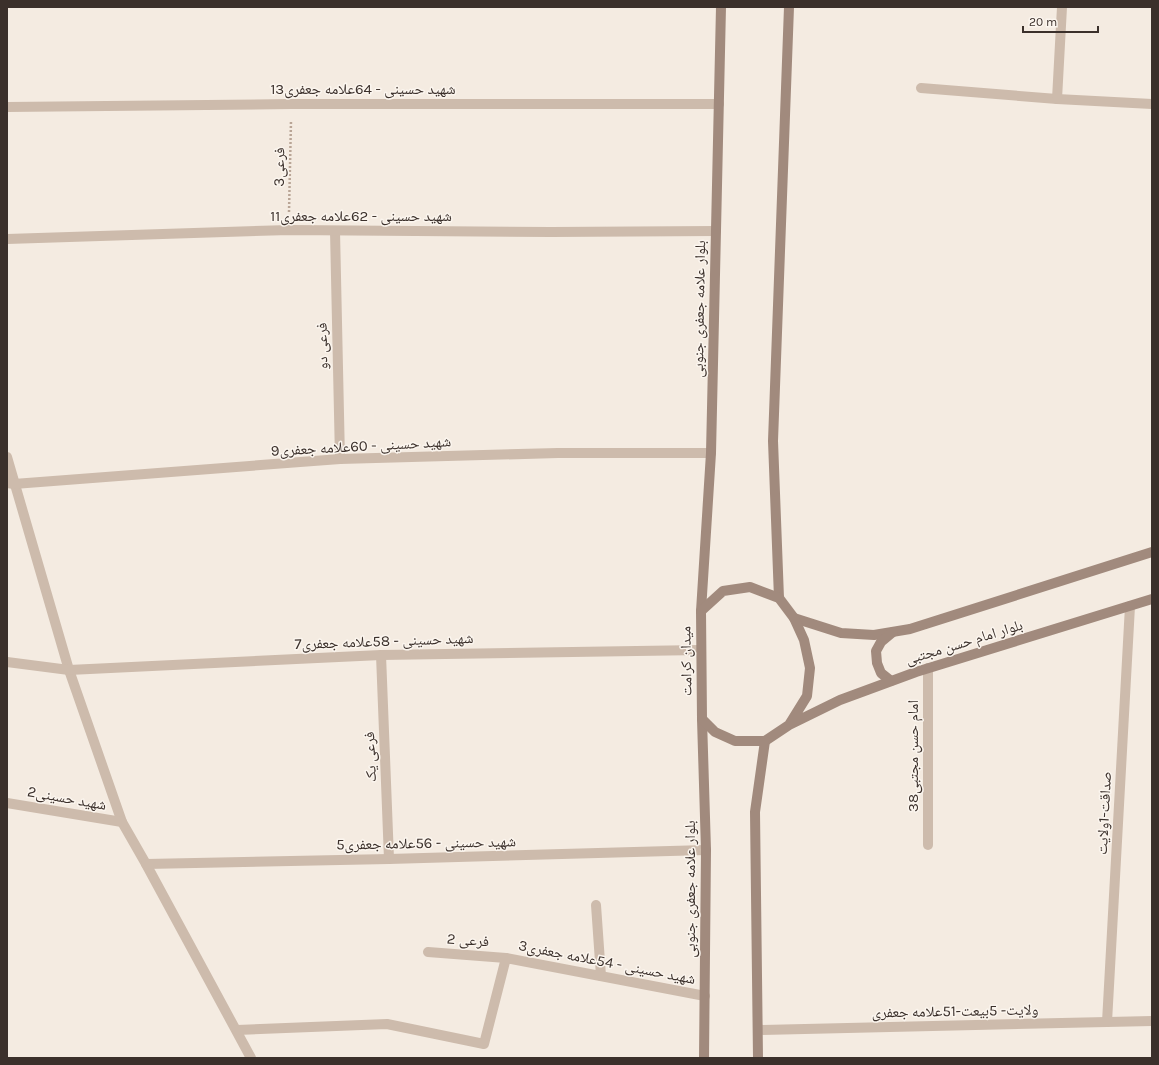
<svg xmlns="http://www.w3.org/2000/svg" width="1159" height="1065" font-family="Karla,'Noto Naskh Arabic',sans-serif">
  <rect width="100%" height="100%" fill="#f4ebe1"/>
  <g fill="none" stroke-linecap="round" stroke-linejoin="round">
    <path stroke="#b9a596" stroke-width="2.5" stroke-dasharray="2 2" stroke-linecap="butt" d="M289 212 291 121"/>
    <g stroke="#cdbbac" stroke-width="10">
      <path d="M921 88 1057 99 1152 104"/>
      <path d="M1057 99 1062 7"/>
      <path d="M7 107 292 104H719"/>
      <path d="M335 231 340 459"/>
      <path d="M7 239 289 230 551 232 716 231"/>
      <path d="M7 457 69 670 122 822 146 864 251 1058"/>
      <path d="M7 483 14 484 340 459 558 453H711"/>
      <path d="M381 655 389 859"/>
      <path d="M7 662 69 670 381 655 701 650"/>
      <path d="M7 803 122 822"/>
      <path d="M928 845V668"/>
      <path d="M146 864 389 859 706 850"/>
      <path d="M596 905 601 976"/>
      <path d="M428 952 506 958"/>
      <path d="M1107 1022 1130 606"/>
      <path d="M237 1030 387 1024 484 1044 506 958 705 996"/>
      <path d="M758 1030 1152 1021"/>
    </g>
    <g stroke="#a18a7d" stroke-width="10">
      <path d="M779 598 773 441 789 7"/>
      <path d="M701 611 711 453 721 7"/>
      <path d="M794 618 841 633 874 635 910 629 1152 552"/>
      <path d="M891 681 881 673 877 663 876 651 881 642 893 632"/>
      <path d="M702 719 706 850 704 1058"/>
      <path d="M789 725 807 696 810 668 804 640 794 618 779 598 750 587 723 591 701 611 702 719 715 732 735 741H765L789 725 840 700 916 672 1152 599"/>
      <path d="M758 1058 755 812 765 741"/>
    </g>
  </g>
  <g text-anchor="middle" dominant-baseline="central" stroke-width="3" stroke-linejoin="round" paint-order="stroke">
    <g font-size="15" fill="#3b302b" stroke="#fbf5ee">
      <text x="363" y="89">13شهید حسینی - 64علامه جعفری</text>
      <text transform="translate(279 167) rotate(-89)">فرعی3</text>
      <text x="361" y="216">11شهید حسینی - 62علامه جعفری</text>
      <text transform="translate(699 309) rotate(-89)">بلوار علامه جعفری جنوبی</text>
      <text transform="translate(322 346) rotate(-91)">فرعی دو</text>
      <text transform="translate(361 446) rotate(-3)">9شهید حسینی - 60علامه جعفری</text>
      <text transform="translate(384 641) rotate(-2)">7شهید حسینی - 58علامه جعفری</text>
      <text transform="translate(964 642) rotate(-17)">بلوار امام حسن مجتبی</text>
      <text transform="translate(686 661) rotate(-91)">میدان کرامت</text>
      <text transform="translate(913 756) rotate(-90)">38امام حسن مجتبی</text>
      <text transform="translate(370 757) rotate(-92)">فرعی یک</text>
      <text transform="translate(67 798) rotate(10)">2شهید حسینی</text>
      <text transform="translate(1104 813) rotate(-87)">صداقت-1ولایت</text>
      <text transform="translate(426 843) rotate(-1)">5شهید حسینی - 56علامه جعفری</text>
      <text transform="translate(690 889) rotate(-90)">بلوار علامه جعفری جنوبی</text>
      <text transform="translate(468 940) rotate(4)">فرعی 2</text>
      <text transform="translate(607 962) rotate(11)">3شهید حسینی - 54علامه جعفری</text>
      <text transform="translate(955 1011) rotate(-1)">ولایت- 5بیعت-51علامه جعفری</text>
    </g>
  </g>
  <rect width="1159" height="1065" fill="none" stroke="#3b302b" stroke-width="16"/>
  <path d="M1023 26v6h75v-6" fill="none" stroke="#3b302b" stroke-width="2"/>
  <text x="1029" y="26" font-size="12" fill="#3b302b" stroke="#fbf5ee" stroke-width="3" paint-order="stroke">20 m</text>
</svg>
